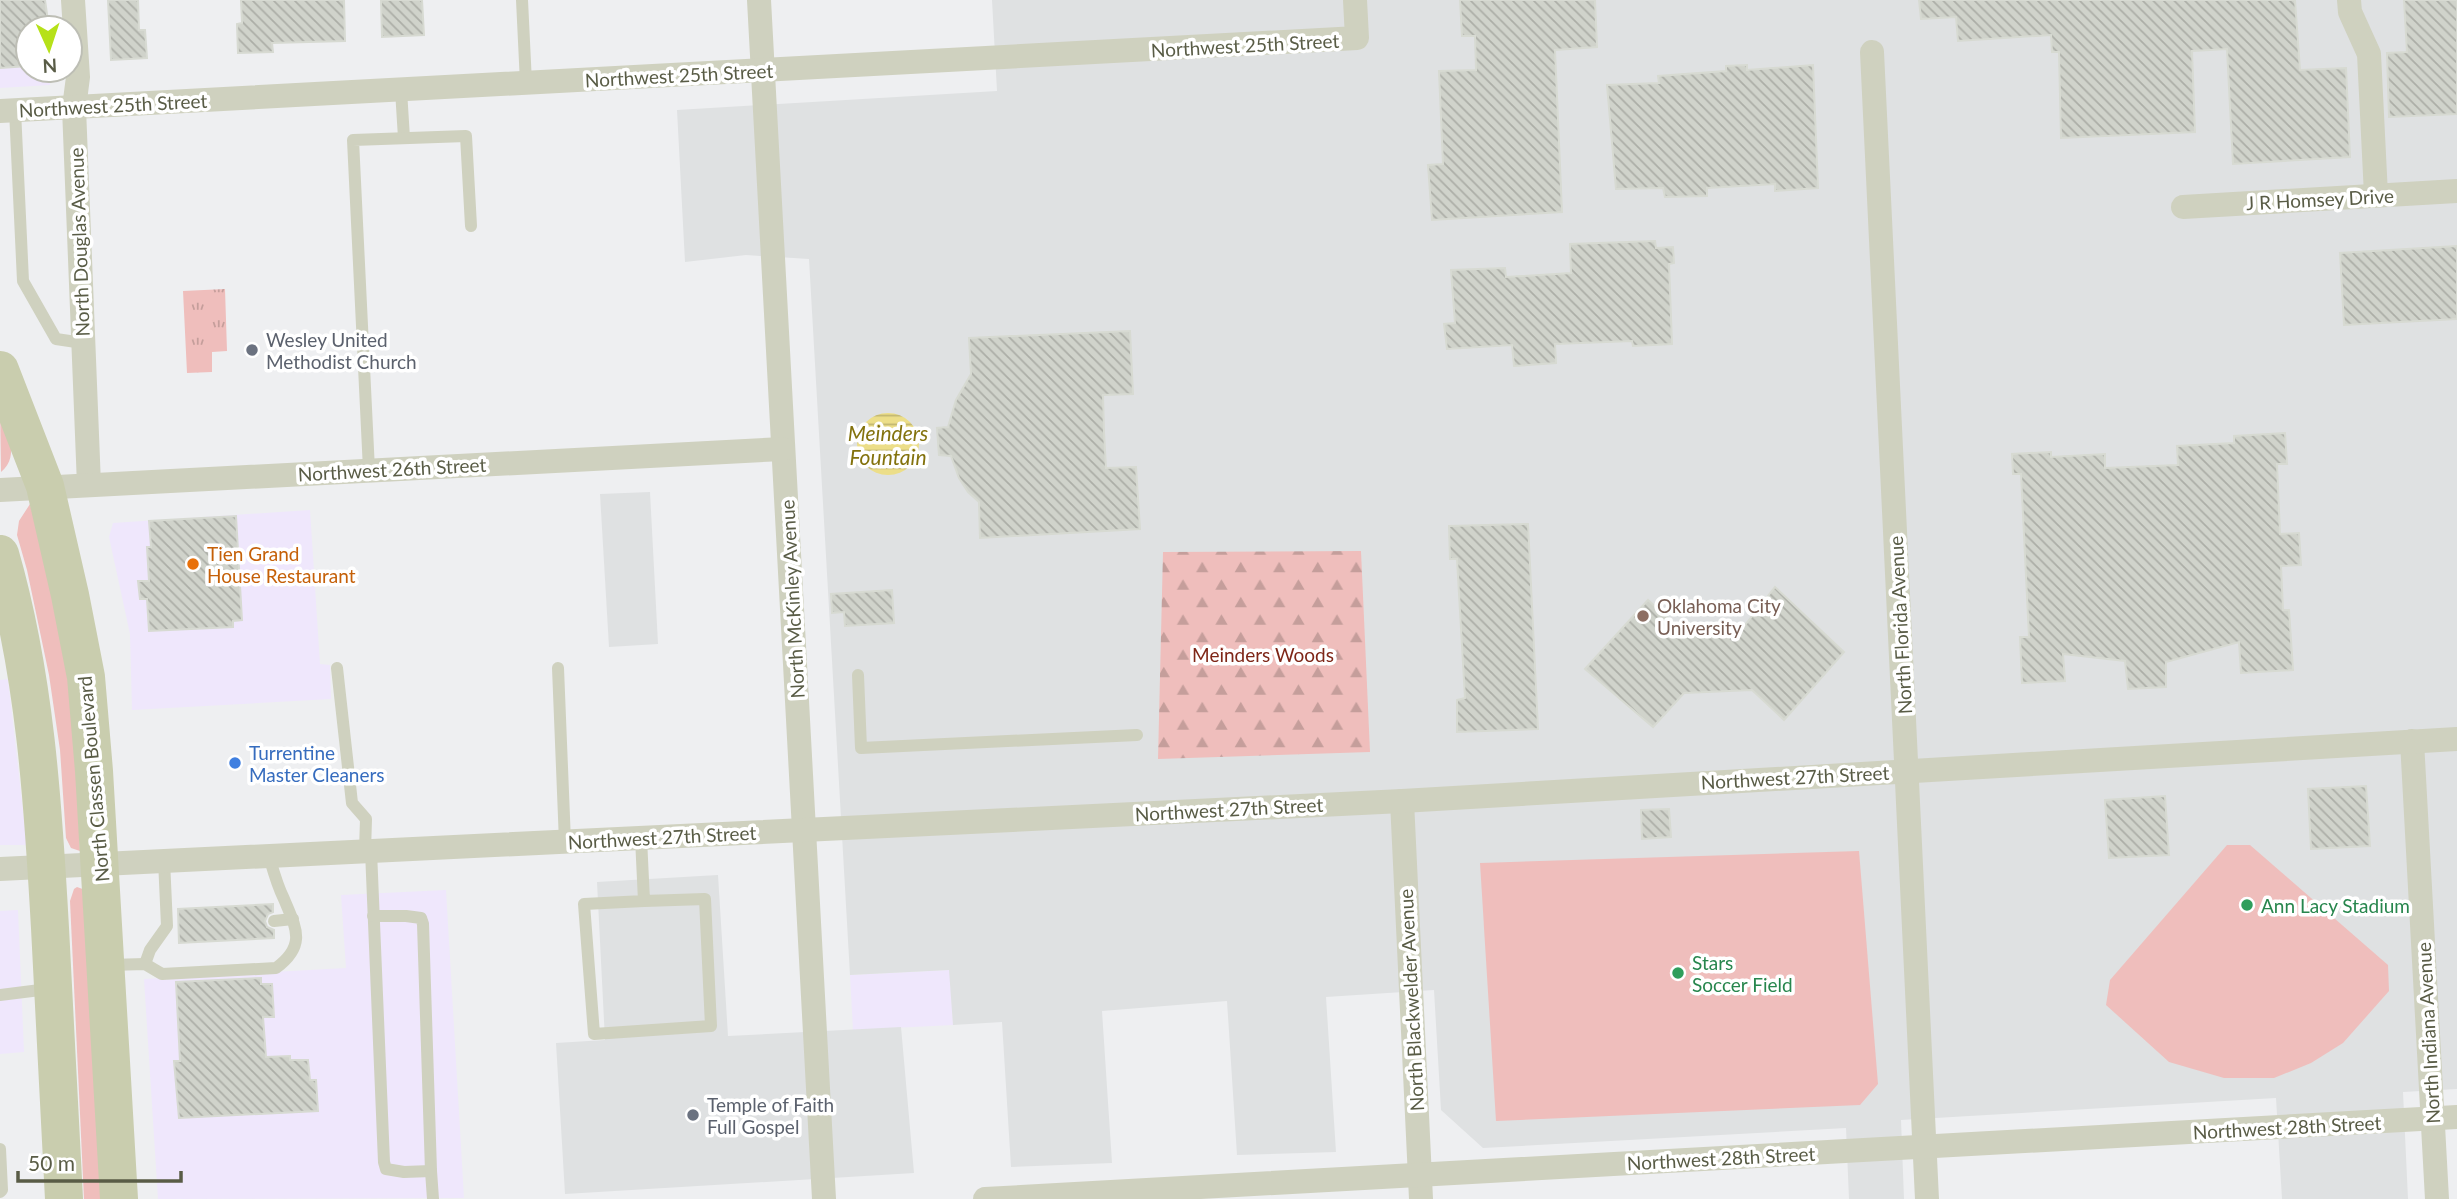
<svg xmlns="http://www.w3.org/2000/svg" width="2457" height="1199" font-family="Lato,sans-serif">
  <defs>
    <pattern id="forest-firs" width="22" height="20" patternUnits="userSpaceOnUse" patternTransform="scale(1.75)"><rect width="22" height="20" fill="#efbebc"/><path d="M5 1l3.5 6h-7zM16 11l3.5 6h-7z" fill="#c59e9b"/></pattern>
    <pattern id="park-tufts" width="24" height="20" patternUnits="userSpaceOnUse" patternTransform="scale(1.75)"><rect width="24" height="20" fill="#efbebc"/><path d="M3 7l-1-3M5 7V3M7 7l1-3M15 17l-1-3M17 17v-4M19 17l1-3" fill="none" stroke="#c59e9b"/></pattern>
    <pattern id="water-rules" width="6" height="5" patternUnits="userSpaceOnUse" patternTransform="scale(1.75)"><rect width="6" height="5" fill="#ecde89"/><path d="M0 2.5h6" fill="none" stroke="#c2b772"/></pattern>
    <pattern id="building-back-hatch" width="6" height="6" patternUnits="userSpaceOnUse" patternTransform="scale(1.75)"><rect width="6" height="6" fill="#d0d3cb"/><path d="M-1 5l2 2M0 0l6 6M5-1l2 2" fill="none" stroke="#acaea7"/></pattern>
  </defs>
  <rect width="100%" height="100%" fill="#eeeff1"/>
  <g fill="#efe7fc">
    <path d="M0 0 28 28V70H49L50 85 0 88Z"/>
    <path d="M310 510 320 664 330 665 331 699 132 710 130 634 109 537 113 523Z"/>
    <path d="M8 679 27 845H0V680Z"/>
    <path d="M446 890 464 1198 158 1199 144 979 346 968 341 895Z"/>
    <path d="M18 910 24 1052 0 1054V911Z"/>
    <path d="M950 970 953 1025 853 1030 850 975Z"/>
  </g>
  <g fill="#dfe1e2">
    <path d="M992 0H2457V1089L2403 1092 2408 1199H2282L2276 1098 1901 1120 1904 1199H1849L1846 1128 1483 1148 1441 1110 1434 990 1326 997 1336 1152 1237 1155 1227 1001 1102 1011 1112 1163 1011 1167 1002 1022 953 1025 949 970 850 975 809 259 746 255 685 262 677 110 997 91Z"/>
    <path d="M650 492 658 644 609 647 600 494Z"/>
    <path d="M718 875 728 1036 901 1027 914 1173 565 1194 556 1043 605 1040 597 882Z"/>
  </g>
  <g fill="#efbebc">
    <path d="M0 403C5 424 22 456 1 472Z"/>
    <path d="M30 504 71 655 80 851 71 848 66 838 60 750 49 675 27 570 17 535 19 521Z"/>
    <path d="M2227 845H2250L2388 965 2389 991 2343 1043 2311 1063 2274 1078H2224L2169 1062 2106 1005 2110 980Z"/>
    <path d="M1859 851 1878 1084 1860 1105 1496 1121 1480 863Z"/>
    <path d="M77 887 88 891 106 1199H84L70 901 74 889Z"/>
  </g>
  <path fill="url(#forest-firs)" d="M1361 551 1370 752 1158 759 1163 552Z"/>
  <path fill="url(#park-tufts)" d="M225 289 227 351 212 352V372L187 373 183 291Z"/>
  <circle fill="url(#water-rules)" cx="888" cy="444" r="31"/>
  <g fill="url(#building-back-hatch)" stroke="#d7dad2" stroke-width="2">
    <path d="M0 0H45L49 28H28V66L0 68Z"/>
    <path d="M108 0H138L139 30H145L147 58 111 60Z"/>
    <path d="M241 0H344L345 41 272 43 273 52 238 53 237 24 242 23Z"/>
    <path d="M381 0H422L424 35 382 37Z"/>
    <path d="M1460 0H1595L1597 47 1555 50 1562 212 1432 220 1428 165 1443 164 1439 71 1476 70 1475 36H1462Z"/>
    <path d="M1919 0H2295L2300 70 2346 68 2350 157 2233 164 2227 49 2192 51 2195 132 2061 138 2059 52H2052L2051 35 1958 41 1956 17 1921 19Z"/>
    <path d="M2404 0H2457V114L2389 117 2387 53 2407 52Z"/>
    <path d="M1747 65V70L1813 65 1818 188 1775 191V184L1707 188V196L1665 197 1663 188 1616 189 1607 85 1659 83 1658 76 1726 71V66Z"/>
    <path d="M1655 241 1656 248 1673 247 1674 263 1669 264 1672 344 1633 346 1632 341 1555 344 1556 363 1514 366 1512 345 1447 349 1444 324 1455 323 1451 270 1505 268 1506 277 1571 273 1570 244Z"/>
    <path d="M2457 246V319L2344 325 2340 253Z"/>
    <path d="M1130 331 1133 394 1103 395 1104 432 1106 468 1136 467 1140 529 980 538 979 502 968 492 959 478 951 456 939 455 937 428 948 427 956 400 971 374 969 338Z"/>
    <path d="M2285 433 2287 464H2277L2280 534 2299 533 2301 565 2281 566 2283 610H2289L2293 670 2241 673 2239 642 2166 662V687L2128 689 2125 661 2063 654 2065 681 2022 683 2020 637H2029L2021 474H2013L2012 454 2051 452V457L2105 454V468L2178 465 2177 446 2234 443V436Z"/>
    <path d="M236 516 242 620 233 621V627L149 631 147 599H140L138 581H149L147 547H151L149 521Z"/>
    <path d="M1528 524 1538 729 1457 732V700L1465 698 1457 559H1450L1449 526Z"/>
    <path d="M1775 587 1844 652 1784 720 1752 690 1684 693 1653 727 1585 669 1648 600 1679 628 1745 625Z"/>
    <path d="M892 590 894 623 845 626 844 612 832 613 831 594Z"/>
    <path d="M2366 786 2370 846 2311 849 2308 789Z"/>
    <path d="M2165 796 2169 855 2109 858 2105 800Z"/>
    <path d="M1669 809 1671 837 1642 839 1641 810Z"/>
    <path d="M273 904V912L268 914 265 921 267 927 274 930V938L179 943 178 909Z"/>
    <path d="M261 978V984H272L274 1017H263L266 1057 290 1056V1060H308L310 1080H316L318 1111 179 1118 174 1061H180L176 982Z"/>
  </g>
  <g fill="none" stroke-linecap="round" stroke-linejoin="round">
    <g stroke="#cfd1bf" stroke-width="12">
      <path d="M522 0 526 83"/>
      <path d="M401 90 404 138"/>
      <path d="M15 110 23 281 56 339 83 343"/>
      <path d="M369 470 353 140 466 136 471 226"/>
      <path d="M337 668 352 803 366 819 365 851"/>
      <path d="M558 668 565 842"/>
      <path d="M858 675 861 748 1137 735"/>
      <path d="M641 838 644 901 584 904 594 1034 711 1026 705 899 644 901"/>
      <path d="M371 851 384 1162 386 1169 404 1172 431 1171 433 1199"/>
      <path d="M373 916H406L421 918 423 924 431 1171"/>
      <path d="M274 921 293 919"/>
      <path d="M145 964 150 950 167 926 164 860"/>
      <path d="M110 965 145 964 162 974 276 968C307 945 296 928 284 899 277 885 273 870 269 856"/>
      <path d="M0 995 48 989"/>
      <path d="M0 1149 2 1190 0 1192"/>
    </g>
    <g stroke="#cfd1bf" stroke-width="24">
      <path d="M73 0 78 77 74 108 89 485"/>
      <path d="M759 0 824 1199"/>
      <path d="M2349 0 2350 12 2369 54 2376 195"/>
      <path d="M1872 52 1927 1199"/>
      <path d="M0 111 1357 38 1355 0"/>
      <path d="M2183 207 2457 191"/>
      <path d="M0 490 783 449"/>
      <path d="M2412 741 2437 1199"/>
      <path d="M1402 801 1421 1199"/>
      <path d="M0 869 1402 801 2457 739"/>
      <path d="M985 1199 2457 1117"/>
    </g>
    <g stroke="#c9cdae" stroke-width="38">
      <path d="M0 370 45 486 70 595 86 677 94 771 119 1199"/>
      <path d="M0 554C35 675 43 802 50 928 55 1018 59 1109 64 1199"/>
    </g>
  </g>
  <g fill="#6b7280" stroke="#fff" stroke-width="2.5">
    <circle cx="252" cy="350" r="7"/>
    <circle cx="693" cy="1115" r="7"/>
  </g>
  <circle fill="#e8710a" stroke="#fff" stroke-width="2.5" cx="193" cy="564" r="7"/>
  <circle fill="#8d6e63" stroke="#fff" stroke-width="2.5" cx="1643" cy="616" r="7"/>
  <circle fill="#3f7fe0" stroke="#fff" stroke-width="2.5" cx="235" cy="763" r="7"/>
  <g fill="#2e9e5b" stroke="#fff" stroke-width="2.5">
    <circle cx="2247" cy="905" r="7"/>
    <circle cx="1678" cy="973" r="7"/>
  </g>
  <g text-anchor="middle" dominant-baseline="central" stroke-width="7" stroke-linejoin="round" paint-order="stroke">
    <g font-size="19" fill="#595c46" stroke="#fff">
      <text transform="translate(1245 45) rotate(-3)">Northwest 25th Street</text>
      <text transform="translate(679 75) rotate(-3)">Northwest 25th Street</text>
      <text transform="translate(113 105) rotate(-3)">Northwest 25th Street</text>
      <text transform="translate(2320 199) rotate(-3)">J R Homsey Drive</text>
      <text transform="translate(79 242) rotate(-92)">North Douglas Avenue</text>
      <text transform="translate(392 469) rotate(-3)">Northwest 26th Street</text>
      <text transform="translate(792 599) rotate(-93)">North McKinley Avenue</text>
      <text transform="translate(1900 625) rotate(-93)">North Florida Avenue</text>
      <text transform="translate(1795 777) rotate(-3)">Northwest 27th Street</text>
      <text transform="translate(93 779) rotate(-95)">North Classen Boulevard</text>
      <text transform="translate(1229 809) rotate(-3)">Northwest 27th Street</text>
      <text transform="translate(662 837) rotate(-3)">Northwest 27th Street</text>
      <text transform="translate(1411 1000) rotate(-93)">North Blackwelder Avenue</text>
      <text transform="translate(2428 1033) rotate(-93)">North Indiana Avenue</text>
      <text transform="translate(2287 1127) rotate(-3)">Northwest 28th Street</text>
      <text transform="translate(1721 1158) rotate(-3)">Northwest 28th Street</text>
    </g>
    <g font-size="19" fill="#5b616d" stroke="#fff" text-anchor="start">
      <text x="266" y="339">Wesley United<tspan x="266" dy="22">Methodist Church</tspan></text>
      <text x="707" y="1104">Temple of Faith<tspan x="707" dy="22">Full Gospel</tspan></text>
    </g>
    <g font-size="19" fill="#c56008" stroke="#fff" text-anchor="start">
      <text x="207" y="553">Tien Grand<tspan x="207" dy="22">House Restaurant</tspan></text>
    </g>
    <g font-size="19" fill="#785e54" stroke="#fff" text-anchor="start">
      <text x="1657" y="605">Oklahoma City<tspan x="1657" dy="22">University</tspan></text>
    </g>
    <g font-size="19" fill="#7e2617" stroke="#fff">
      <text x="1263" y="654">Meinders Woods</text>
    </g>
    <g font-size="19" fill="#366cbe" stroke="#fff" text-anchor="start">
      <text x="249" y="752">Turrentine<tspan x="249" dy="22">Master Cleaners</tspan></text>
    </g>
    <g font-size="19" fill="#27864d" stroke="#fff" text-anchor="start">
      <text x="2261" y="905">Ann Lacy Stadium</text>
      <text x="1692" y="962">Stars<tspan x="1692" dy="22">Soccer Field</tspan></text>
    </g>
    <g font-size="21" font-style="italic" fill="#83720d" stroke="#fff">
      <text x="888" y="432">Meinders<tspan x="888" dy="24">Fountain</tspan></text>
    </g>
  </g>
  <g transform="translate(49 49) rotate(177)"><circle r="33" fill="#ffffff" stroke="#bdbeb5" stroke-width="2"/>
  <path d="M0-5L12 26L0 18L-12 26Z" fill="#b6e119"/>
  <text y="-10" font-size="19" font-weight="bold" text-anchor="middle" fill="#595c46">N</text>
  </g>
  <path d="M18 1171v10h163v-10" fill="none" stroke="#595c46" stroke-width="3.5"/>
  <text x="28" y="1171" font-size="21" fill="#595c46" stroke="#ffffff" stroke-width="5" paint-order="stroke">50 m</text>
</svg>
